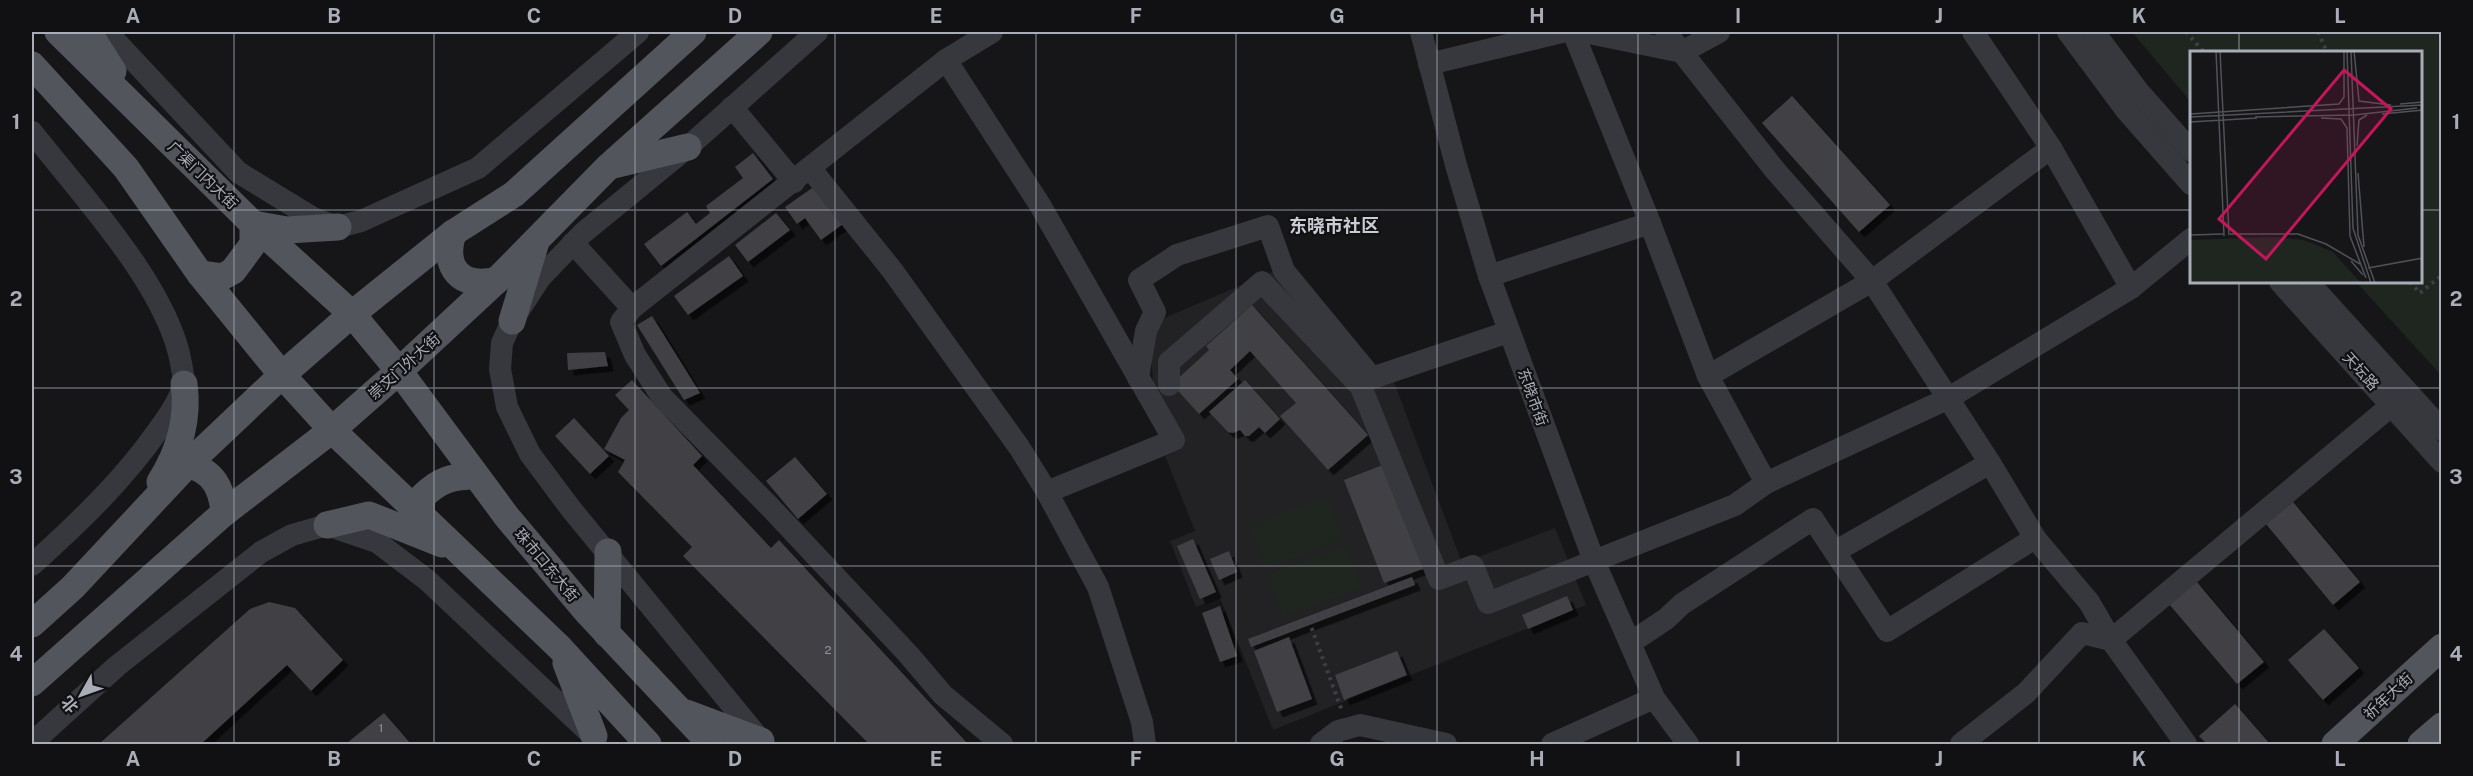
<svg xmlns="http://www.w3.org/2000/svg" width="2473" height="776" font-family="'Public Sans','Noto Sans SC',sans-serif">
  <defs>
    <filter id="shadow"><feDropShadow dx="5.5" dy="5.5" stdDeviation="0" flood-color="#0009"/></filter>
  </defs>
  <rect width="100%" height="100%" fill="#161618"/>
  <path fill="#222225" d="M1279 269 1370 380 1391 374 1462 563 1555 528 1586 605 1273 730 1220 598 1196 607 1170 541 1195 531 1165 456 1180 450 1153 384 1151 344 1162 319Z"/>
  <g fill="#1e261f">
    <path d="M2132 32H2441V375L2356 282H2420V52H2191V102Z"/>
    <path d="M1327 496 1343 539 1265 569 1249 526Z"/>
    <path d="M1346 545 1361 587 1283 617 1267 574Z"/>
  </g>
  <g fill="#404145" filter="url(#shadow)">
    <path d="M1792 96 1890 205 1859 232 1762 123Z"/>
    <path d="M753 153 773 179 661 266 644 244 687 212 696 224 710 213 706 206 743 178 735 167Z"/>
    <path d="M815 186 843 224 821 240 805 218 797 224 785 207Z"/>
    <path d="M776 213 790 230 748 262 735 245Z"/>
    <path d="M729 256 743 276 688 315 674 296Z"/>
    <path d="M1252 305 1368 435 1328 470 1280 416 1296 403 1250 351 1230 370 1238 379 1199 414 1172 384 1209 350 1206 346Z"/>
    <path d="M652 316 700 393 684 400 637 325Z"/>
    <path d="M605 352 608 366 568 370 567 353Z"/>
    <path d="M632 380 702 456 693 465 771 548 779 540 968 744H869L683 556 692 547 618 472 625 460 604 449 621 418 629 410 615 395Z"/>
    <path d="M1245 380 1280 419 1265 433 1259 427 1249 436H1245L1240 430 1233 433 1228 432 1209 412Z"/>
    <path d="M574 418 609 456 590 474 555 436Z"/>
    <path d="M795 457 827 494 798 519 766 481Z"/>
    <path d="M1388 463 1428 567 1384 583 1344 480Z"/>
    <path d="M2293 502 2360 582 2333 605 2266 524Z"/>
    <path d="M1193 539 1216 592 1200 599 1177 546Z"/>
    <path d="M1229 551 1237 572 1219 580 1210 559Z"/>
    <path d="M1412 577 1415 585 1251 647 1248 639Z"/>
    <path d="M2196 581 2264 662 2237 684 2169 604Z"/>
    <path d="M1567 596 1573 610 1528 629 1522 615Z"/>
    <path d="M269 602 295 608 343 660 311 691 287 665 201 744H99L250 609Z"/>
    <path d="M1220 606 1237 656 1220 662 1202 613Z"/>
    <path d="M2324 629 2359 668 2323 700 2288 660Z"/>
    <path d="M1289 637 1312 699 1277 712 1254 651Z"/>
    <path d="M1397 651 1407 675 1344 700 1335 675Z"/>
    <path d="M2235 704 2270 744H2207L2199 736Z"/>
    <path d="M384 713 411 744 347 743Z"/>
  </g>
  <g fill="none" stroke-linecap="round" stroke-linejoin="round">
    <g stroke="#3d3f44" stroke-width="4" stroke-dasharray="3 4.5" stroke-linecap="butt">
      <path d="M2186 32 2204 52"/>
      <path d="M2318 32 2327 52"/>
      <path d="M2441 39H2442"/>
      <path d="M2410 282 2420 293 2442 275"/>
      <path d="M1309 621 1342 711"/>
      <path d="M1254 642 1410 582"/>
    </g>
    <g stroke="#37383d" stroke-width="22">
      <path d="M107 32 238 172 313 218 338 227 361 221 478 168 638 32"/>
      <path d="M1421 32 1456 165 1489 276 1594 561 1654 698 1688 744"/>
      <path d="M1573 32 1650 223 1708 376 1766 483"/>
      <path d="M1584 32 1682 52 1719 32"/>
      <path d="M1666 32 1774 169 1872 281 1990 463 2035 538 2089 602 2111 640 2186 744"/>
      <path d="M1973 32 2051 148 2131 288"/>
      <path d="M2068 32 2126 110 2191 184"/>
      <path d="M2094 32 2139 92 2191 151"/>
      <path d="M946 60 1040 205 1174 440 1047 492"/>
      <path d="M1429 64 1562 32"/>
      <path d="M732 107 794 182"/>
      <path d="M32 132C80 193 168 287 181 363 182 370 185 379 183 386 179 401 168 417 159 429 123 481 78 523 32 565"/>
      <path d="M810 168 892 270 1019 447 1047 492 1098 587 1142 722 1145 744"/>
      <path d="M573 243 632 308 946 60 992 32"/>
      <path d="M1489 276 1650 223"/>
      <path d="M2280 282 2442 462"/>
      <path d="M2308 282 2442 430"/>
      <path d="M632 308 621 322 635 355 662 397 770 507 908 654 943 695 1002 744"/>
      <path d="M1708 376 1872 281 2051 148"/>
      <path d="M1138 378 1146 331 1155 312 1139 280 1177 255 1268 226 1284 271 1372 378 1508 332"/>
      <path d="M1169 385V362L1262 282 1361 387 1439 579 1473 566 1488 603 1735 505 1766 483 1947 399 2131 288 2191 239"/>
      <path d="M1836 551 1990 463"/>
      <path d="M1630 643 1666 619 1682 604 1813 519 1887 631 2035 538"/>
      <path d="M32 743 117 666 261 552 292 535 327 525 377 542 427 580 594 737"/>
      <path d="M763 743 571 509 530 454 507 407 500 369 502 343 512 321 540 278 583 233 688 147 817 32"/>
      <path d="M1321 744 1338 731 1360 725 1446 744"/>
      <path d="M1552 744 1654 698"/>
      <path d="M1961 744 2026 693 2082 633 2111 640 2392 405"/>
    </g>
    <g stroke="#53555c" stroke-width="27">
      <path d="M58 32 253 224 352 314 399 371 507 517 587 612 711 744"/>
      <path d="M88 32 113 71"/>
      <path d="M32 65 126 168 200 274 282 375 332 430 560 648 648 744"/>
      <path d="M613 165 688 147"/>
      <path d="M453 233C442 268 461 289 497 280"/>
      <path d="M200 274 222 277 233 271 253 244V224L287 230 338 227"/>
      <path d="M512 321 535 245"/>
      <path d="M188 464C213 472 222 487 224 513"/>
      <path d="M160 482C179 452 189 420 184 384"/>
      <path d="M421 517 422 497C439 480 452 476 476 476"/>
      <path d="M327 525 369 515 442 544"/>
      <path d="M32 624 73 587 188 464 282 375 352 314 453 233 514 194 693 32"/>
      <path d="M607 634 608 552"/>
      <path d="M566 663 594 736"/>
      <path d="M32 683 224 513 332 430 399 371 497 280 609 166 759 32"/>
      <path d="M686 713 761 741"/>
      <path d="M2335 744 2442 647"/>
      <path d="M2421 744 2442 726"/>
    </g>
  </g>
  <path fill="none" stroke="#a8adb8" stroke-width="1.5" stroke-opacity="0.55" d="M234 32V744M434 32V744M635 32V744M835 32V744M1036 32V744M1236 32V744M1437 32V744M1638 32V744M1838 32V744M2039 32V744M2239 32V52M32 210H2191M2420 210H2442M2239 282V744M32 388H2442M32 566H2442"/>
  <g text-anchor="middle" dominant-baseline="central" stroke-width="4.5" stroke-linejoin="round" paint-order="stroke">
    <g font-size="12" fill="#8e929b">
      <text x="828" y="650">2</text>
      <text x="381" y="728">1</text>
    </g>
    <g font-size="15" fill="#a8adb8" stroke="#111113">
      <text transform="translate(203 175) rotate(44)">广渠门内大街</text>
      <text transform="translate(404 366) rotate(-42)">崇文门外大街</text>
      <text transform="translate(2361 371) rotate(48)">天坛路</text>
      <text transform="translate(1533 397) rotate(70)">东晓市街</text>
      <text transform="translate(547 565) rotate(50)">珠市口东大街</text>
      <text transform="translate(2388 696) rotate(-43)">祈年大街</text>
    </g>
    <g font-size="18" font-weight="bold" fill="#c9ccd4" stroke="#111113">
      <text x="1334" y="225">东晓市社区</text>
    </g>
  </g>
  <g transform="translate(2190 51)">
    <rect width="232" height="232" fill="#161618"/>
    <path d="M82 186 114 189 143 201 171 232H0V189Z" fill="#1e261f"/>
    <path fill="none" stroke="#505258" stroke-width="1.5" d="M26 0 34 185M30 0 39 184M157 0 163 177 181 232M161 0 168 184 185 232M164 0 169 50 201 54M210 53 233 51M0 63 149 53 154 46V0M192 63 233 59M0 66 233 54M65 66 164 64 227 57M131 67 151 68 157 77 160 185 176 227M0 71 67 67M167 95 169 69 177 64M168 122 174 196M40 183H108L136 193 170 213M0 184 33 183M161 210 173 224M178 217 233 207"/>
    <path fill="#c2185b" fill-opacity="0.15" stroke="#c2185b" stroke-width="3" d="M154 19 201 58 76 208 29 168Z"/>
    <rect width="232" height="232" fill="none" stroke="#a8adb8" stroke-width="3"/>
  </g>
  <rect width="2473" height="776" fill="none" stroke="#111113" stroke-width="66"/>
  <g transform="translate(81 695) rotate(230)" stroke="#111113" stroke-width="4.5" paint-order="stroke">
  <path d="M0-4.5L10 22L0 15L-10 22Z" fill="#a8adb8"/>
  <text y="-9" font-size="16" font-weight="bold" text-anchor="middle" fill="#a8adb8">北</text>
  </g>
  <rect x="33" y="33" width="2407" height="710" fill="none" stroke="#a8adb8" stroke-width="2"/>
  <g font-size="20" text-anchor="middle" font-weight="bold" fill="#a8adb8">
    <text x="133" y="23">A</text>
    <text x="334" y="23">B</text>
    <text x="534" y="23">C</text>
    <text x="735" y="23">D</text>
    <text x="936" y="23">E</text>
    <text x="1136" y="23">F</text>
    <text x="1337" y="23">G</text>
    <text x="1537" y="23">H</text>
    <text x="1738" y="23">I</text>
    <text x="1939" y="23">J</text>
    <text x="2139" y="23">K</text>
    <text x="2340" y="23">L</text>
    <text x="16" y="129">1</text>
    <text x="2456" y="129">1</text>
    <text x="16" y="306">2</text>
    <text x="2456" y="306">2</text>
    <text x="16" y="484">3</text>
    <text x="2456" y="484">3</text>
    <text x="16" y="661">4</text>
    <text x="2456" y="661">4</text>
    <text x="133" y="766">A</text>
    <text x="334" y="766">B</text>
    <text x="534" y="766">C</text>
    <text x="735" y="766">D</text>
    <text x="936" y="766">E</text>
    <text x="1136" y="766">F</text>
    <text x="1337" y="766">G</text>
    <text x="1537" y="766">H</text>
    <text x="1738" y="766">I</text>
    <text x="1939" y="766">J</text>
    <text x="2139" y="766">K</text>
    <text x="2340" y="766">L</text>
  </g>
</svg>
